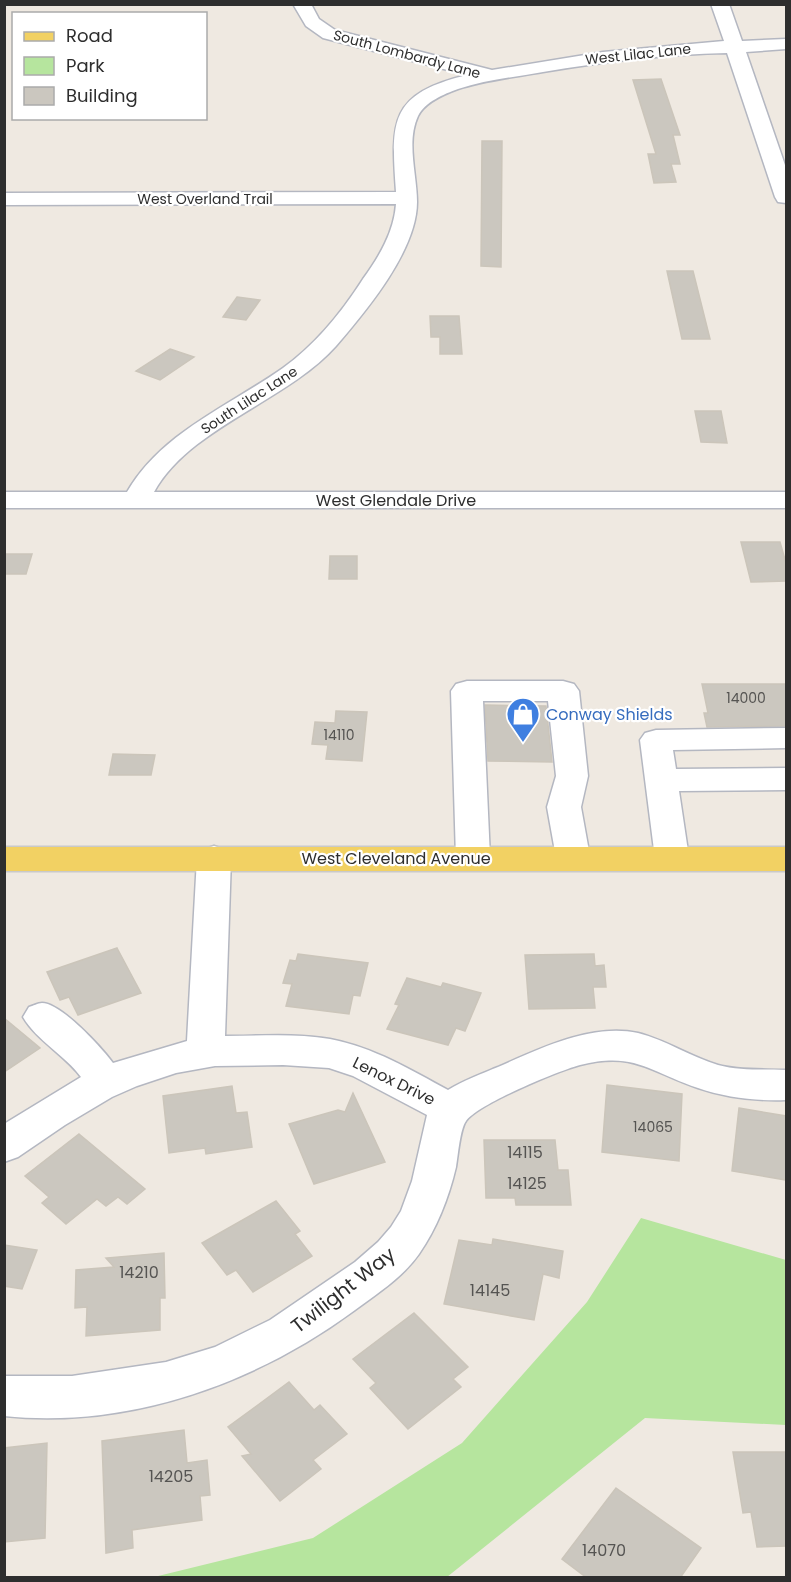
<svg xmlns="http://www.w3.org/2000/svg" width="791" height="1582" font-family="Poppins,sans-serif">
  <rect width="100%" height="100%" fill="#efe9e1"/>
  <path fill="#b6e59e" d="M641 1218 786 1260V1425L645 1418 447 1577H154L313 1538 462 1443 587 1302Z"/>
  <g fill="#cbc7bf" stroke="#cbc5ba" stroke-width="1.5">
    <path d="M661 79 680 135H673L680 164H671L676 182 654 183 648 154H656L633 80Z"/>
    <path d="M482 141H502L501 267 481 266Z"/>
    <path d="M667 271H693L710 339H682Z"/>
    <path d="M237 297 260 300 246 320 223 317Z"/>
    <path d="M430 316H459L462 354H440V337H431Z"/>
    <path d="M170 349 194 357 160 380 136 371Z"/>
    <path d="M695 411H721L727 443 701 442Z"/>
    <path d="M741 542H780L786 563V581L751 582Z"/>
    <path d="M4 554H32L26 574H4Z"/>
    <path d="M330 556H357V579H329Z"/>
    <path d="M702 684H786V726L707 727 704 713H708Z"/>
    <path d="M485 705 546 706 552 762 488 761Z"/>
    <path d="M336 711 367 712 362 761 326 759 328 745 312 744 315 722 335 723Z"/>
    <path d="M113 754 155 755 151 775H109Z"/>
    <path d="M117 948 141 993 78 1015 69 997 60 1000 47 972Z"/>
    <path d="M298 954 368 963 360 996 353 995 349 1014 286 1006 292 984 283 983 290 960 296 961Z"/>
    <path d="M594 954 595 966 604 965 606 987H593L595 1008 529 1009 525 955Z"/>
    <path d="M407 978 441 987 443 983 481 993 465 1031 456 1028 448 1045 387 1029 399 1005 395 1004Z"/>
    <path d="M4 1018 40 1048 4 1072Z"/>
    <path d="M607 1085 682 1094 679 1161 602 1152Z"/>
    <path d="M232 1086 236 1113 247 1112 252 1147 206 1154 205 1148 169 1153 163 1096Z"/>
    <path d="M353 1093 385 1162 314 1184 289 1124 338 1110 345 1112Z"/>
    <path d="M739 1108 786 1116V1180L732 1171Z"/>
    <path d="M79 1134 145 1189 127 1204 118 1197 106 1206 97 1199 66 1224 42 1203 49 1197 25 1176Z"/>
    <path d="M484 1140H555L558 1170H568L571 1205H516L515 1198H486Z"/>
    <path d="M276 1201 300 1231 295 1234 312 1256 253 1292 236 1270 227 1275 202 1243Z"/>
    <path d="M493 1239 563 1251 559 1278 543 1274 534 1320 444 1304 459 1240 492 1245Z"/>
    <path d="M4 1245 37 1250 22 1289 4 1286Z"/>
    <path d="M164 1253 165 1298H160V1330L86 1336 87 1307 75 1308 76 1270 114 1267 106 1258Z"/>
    <path d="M414 1313 468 1367 453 1379 461 1387 408 1429 370 1388 376 1383 353 1359Z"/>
    <path d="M289 1382 314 1410 320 1405 347 1434 313 1460 321 1469 280 1501 242 1456 251 1454 228 1427Z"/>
    <path d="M184 1430 187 1463 207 1460 210 1495 200 1496 202 1520 132 1530 133 1548 106 1553 102 1441Z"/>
    <path d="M47 1443 45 1538 4 1542V1448Z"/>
    <path d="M733 1452H786V1546L757 1547 751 1512 743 1513Z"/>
    <path d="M616 1488 701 1548 680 1578H587L562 1559Z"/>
  </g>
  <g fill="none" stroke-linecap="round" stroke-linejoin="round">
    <defs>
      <g id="minor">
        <path d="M293 4H311L319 19 335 30 492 70 603 52 724 41 711 4H729L742 41 786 39V49L746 52 786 168V203L778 202 775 197 727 53C666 54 603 62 543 72 515 77 485 80 458 89 444 94 425 102 418 116 406 142 417 175 417 202 417 250 367 310 336 346 286 402 190 427 154 492H786V508H4V492H127C162 432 229 406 283 368 315 345 342 312 363 279 379 257 394 232 396 204L4 205V193L396 192C391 121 389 94 467 75L323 38 306 26Z"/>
        <path d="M467 681H563L574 684 579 691 588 776 581 807 590 857 585 865 573 869 561 865 556 857 547 807 556 776 548 701H483L490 858 485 866 473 870 461 866 456 858 451 691 456 684Z"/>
        <path d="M786 728V748L673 750 676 769 786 768V790L679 791 689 858 684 866 672 870 660 866 655 858 640 740 645 733 656 730Z"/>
        <path d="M214 846 226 850 231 858 225 1036C260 1036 296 1033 330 1039 373 1047 411 1070 448 1090 464 1080 481 1074 498 1067 539 1049 591 1023 638 1033 666 1040 691 1057 718 1065 740 1071 764 1069 786 1070V1100C756 1101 727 1098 698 1088 650 1072 635 1051 580 1065 558 1071 478 1104 466 1121 460 1129 458 1155 456 1167 449 1197 437 1228 419 1254 403 1277 378 1293 355 1310 256 1383 130 1429 4 1416V1376H72L166 1362 215 1347 270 1320 355 1262 378 1242 391 1227 401 1211 412 1181 427 1115 353 1076 329 1068 283 1065 215 1066 176 1073 137 1086 112 1097 65 1125 18 1157 4 1162V1124L81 1077C65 1055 37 1041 23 1017L29 1007C33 1006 38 1003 42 1003 61 1003 102 1048 113 1063L187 1041 197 858 202 850Z"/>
      </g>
      <rect id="major" x="4" y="847" width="782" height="24"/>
    </defs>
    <use href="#minor" stroke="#b4b7c1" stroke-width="3"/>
    <use href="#major" stroke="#c9c9c9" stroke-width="3"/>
    <use href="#minor" fill="#fff" fill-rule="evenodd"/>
    <use href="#major" fill="#f2d163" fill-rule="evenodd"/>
  </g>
  <defs>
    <symbol id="shop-pin" viewBox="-11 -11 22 30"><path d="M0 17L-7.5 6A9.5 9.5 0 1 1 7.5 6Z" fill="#3f7fe0" stroke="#fff"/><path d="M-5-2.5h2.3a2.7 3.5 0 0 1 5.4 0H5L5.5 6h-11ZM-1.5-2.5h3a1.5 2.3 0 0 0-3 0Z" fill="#fff"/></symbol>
  </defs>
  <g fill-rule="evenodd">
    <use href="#shop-pin" x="504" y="695" width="38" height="52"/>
  </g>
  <g text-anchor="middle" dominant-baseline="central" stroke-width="4.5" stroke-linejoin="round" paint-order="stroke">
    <g font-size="14" fill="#2e2e2e" stroke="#fff">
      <text transform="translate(407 54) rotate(15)">South Lombardy Lane</text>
      <text transform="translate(638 54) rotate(-6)">West Lilac Lane</text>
      <text x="205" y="199">West Overland Trail</text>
      <text transform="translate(249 400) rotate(-33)">South Lilac Lane</text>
    </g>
    <g font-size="14" fill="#555452">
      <text x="746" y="698">14000</text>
      <text x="339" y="735">14110</text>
      <text x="653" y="1127">14065</text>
    </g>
    <g font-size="16" fill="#2e2e2e" stroke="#fff">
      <text x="396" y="500">West Glendale Drive</text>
      <text x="396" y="858">West Cleveland Avenue</text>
      <text transform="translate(394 1081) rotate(26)">Lenox Drive</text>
    </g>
    <g font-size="16" fill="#366cbe" stroke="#fff" text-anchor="start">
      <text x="546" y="714">Conway Shields</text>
    </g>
    <g font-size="16" fill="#555452">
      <text x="525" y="1152">14115</text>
      <text x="527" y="1183">14125</text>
      <text x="139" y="1272">14210</text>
      <text x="490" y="1290">14145</text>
      <text x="171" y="1476">14205</text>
      <text x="604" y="1550">14070</text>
    </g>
    <g font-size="20" fill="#2e2e2e" stroke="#fff">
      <text transform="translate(343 1290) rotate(-38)">Twilight Way</text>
    </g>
  </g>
  <rect width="791" height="1582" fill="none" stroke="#2e2e2e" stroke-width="12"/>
  <rect x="12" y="12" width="195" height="108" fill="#ffffff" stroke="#ababab" stroke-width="1.5"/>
  <rect x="24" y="32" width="30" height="9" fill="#f2d163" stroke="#ababab" stroke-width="1.5"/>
  <text x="66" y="42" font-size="18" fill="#2e2e2e">Road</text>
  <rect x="24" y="57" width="30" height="18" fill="#b6e59e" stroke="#ababab" stroke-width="1.5"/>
  <text x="66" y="72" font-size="18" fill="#2e2e2e">Park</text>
  <rect x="24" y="87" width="30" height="18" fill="#cbc7bf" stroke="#ababab" stroke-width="1.5"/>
  <text x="66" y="102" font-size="18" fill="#2e2e2e">Building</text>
</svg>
